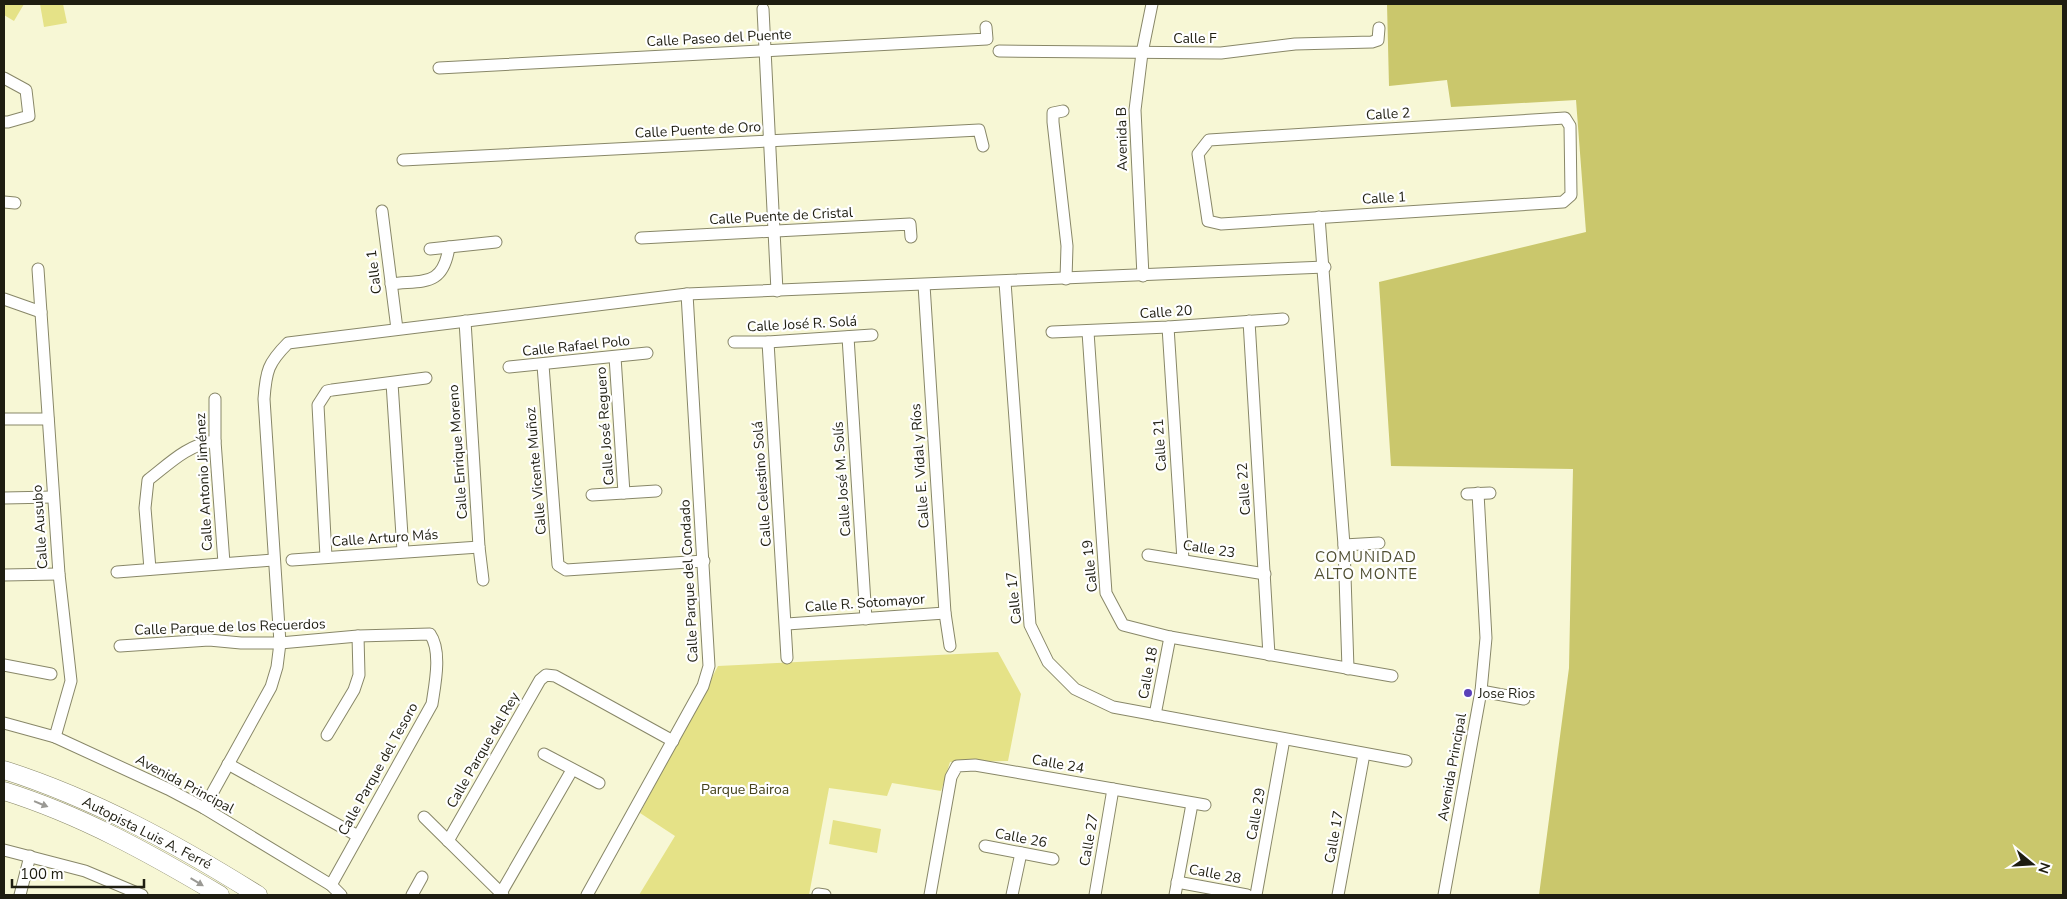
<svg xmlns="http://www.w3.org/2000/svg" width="2067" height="899" font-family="'Nunito Sans',sans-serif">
  <rect width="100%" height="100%" fill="#f7f7d5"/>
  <g fill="#e5e287">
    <path d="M4 4H24L14 21 4 15Z"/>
    <path d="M40 4H63L67 23 44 27Z"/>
    <path d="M998 652 1021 694 1008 761 950 762 941 791 892 783 887 796 829 788 809 895H639L675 836 640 813 718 666Z"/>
    <path d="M833 820 881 829 877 853 829 844Z"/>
  </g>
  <path fill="#cac76c" d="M1387 4H2063V895H1539L1569 668 1573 469 1391 466 1379 282 1586 232 1576 100 1451 107 1447 80 1389 86Z"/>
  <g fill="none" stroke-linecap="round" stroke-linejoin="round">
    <defs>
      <g id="minor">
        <path d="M763 9 777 291"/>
        <path d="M999 51 1221 53 1295 44 1372 42 1378 40 1379 28"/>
        <path d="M439 68 987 39 986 27"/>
        <path d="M4 78 26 90 29 116 8 122H4"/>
        <path d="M1063 111 1053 113V122L1067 246 1066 279"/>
        <path d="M1565 118 1570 126 1571 195 1563 202 1221 224 1208 221 1198 154 1209 140Z"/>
        <path d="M403 160 979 130 983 146"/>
        <path d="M4 202 15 203"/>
        <path d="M382 211 397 329"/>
        <path d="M1319 217 1344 545 1348 669"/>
        <path d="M641 238 910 224 911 237"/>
        <path d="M430 249 496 242"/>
        <path d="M38 269 59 574 71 681 55 737"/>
        <path d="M1143 276 1135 110 1142 53 1152 4"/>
        <path d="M1005 282 1030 625 1048 662 1075 689 1113 707 1406 761"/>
        <path d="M391 284C424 280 443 287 449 247"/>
        <path d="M924 285 945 613 950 646"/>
        <path d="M4 299 41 312"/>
        <path d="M465 321 479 547 483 580"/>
        <path d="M1249 321 1269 655"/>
        <path d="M1168 327 1183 560"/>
        <path d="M1052 332 1168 327 1283 319"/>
        <path d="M1088 332 1106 593 1123 625 1170 637 1392 676"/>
        <path d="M848 337 866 619"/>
        <path d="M734 342H768L872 335"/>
        <path d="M768 342 787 658"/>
        <path d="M615 357 624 493"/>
        <path d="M543 365 558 565 566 570 704 561"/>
        <path d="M509 367 647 353"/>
        <path d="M392 383 403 551"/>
        <path d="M215 399V441L224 563"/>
        <path d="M4 419H48"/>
        <path d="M1467 494 1490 493"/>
        <path d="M592 495 656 491"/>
        <path d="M4 498 53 497"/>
        <path d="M1344 545 1379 543"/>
        <path d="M1148 555 1265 574"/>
        <path d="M326 557 318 405 327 391 332 390 426 378"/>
        <path d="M292 560 479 547"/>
        <path d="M150 569 145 508 148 480C170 463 187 445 215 441"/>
        <path d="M117 572 273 560"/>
        <path d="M4 575 59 574"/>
        <path d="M787 624 945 613"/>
        <path d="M120 646 209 640 241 643H280L358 636 430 634C442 651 435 684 432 704L331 885"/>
        <path d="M4 665 51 674"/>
        <path d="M1481 691 1524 699"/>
        <path d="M1155 715 1170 637"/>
        <path d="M4 723 55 737 168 789 204 808 331 885 341 895"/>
        <path d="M327 735 354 690 359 675 358 636"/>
        <path d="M544 754 599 783"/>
        <path d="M228 764 358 836"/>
        <path d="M204 808 271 687 277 667 280 643 264 399C266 371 268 363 288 343L687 294 1325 267"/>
        <path d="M424 817 503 895"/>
        <path d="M448 841 540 680 546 675 555 676 566 682 673 741"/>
        <path d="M985 846 1053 859"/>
        <path d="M4 850 85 871 142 895"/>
        <path d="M1177 882 1247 895"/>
        <path d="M501 893 572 770"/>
        <path d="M818 894 825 895"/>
        <path d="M20 895 30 856"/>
        <path d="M412 895 422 877"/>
        <path d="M587 895 703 686 709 666 687 294"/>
        <path d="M930 895 951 777 957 766 975 765 1205 805"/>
        <path d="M1012 895 1021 853"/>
        <path d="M1095 895 1113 789"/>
        <path d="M1175 895 1192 804"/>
        <path d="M1256 895 1284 739"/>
        <path d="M1338 895 1364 754"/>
        <path d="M1444 895 1481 691 1486 638 1478 493"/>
      </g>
      <g id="highway">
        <path d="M4 770C95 799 178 845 258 895"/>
        <path d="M4 791C81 815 151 854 220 895"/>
      </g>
    </defs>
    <use href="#minor" stroke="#888768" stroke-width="13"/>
    <use href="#highway" stroke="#888768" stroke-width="19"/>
    <use href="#minor" stroke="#fff" stroke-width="11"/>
    <use href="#highway" stroke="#fff" stroke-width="18"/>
  </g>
  <defs><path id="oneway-solid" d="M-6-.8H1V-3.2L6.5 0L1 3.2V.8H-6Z" transform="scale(1.25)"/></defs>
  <g fill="#9a9994">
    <use href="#oneway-solid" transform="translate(41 804) rotate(22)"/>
    <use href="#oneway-solid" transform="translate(197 882) rotate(31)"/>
  </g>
  <circle fill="#5a41b9" stroke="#fff" stroke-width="2" cx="1468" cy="693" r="5"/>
  <g text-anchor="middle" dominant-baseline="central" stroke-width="4.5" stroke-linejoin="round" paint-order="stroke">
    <g font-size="14" fill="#1e1d11" stroke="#fff">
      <text transform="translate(719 38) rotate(-3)">Calle Paseo del Puente</text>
      <text x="1195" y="38">Calle F</text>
      <text transform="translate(1388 114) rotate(-3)">Calle 2</text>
      <text transform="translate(698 130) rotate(-3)">Calle Puente de Oro</text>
      <text transform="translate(1122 139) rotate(-91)">Avenida B</text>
      <text transform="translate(1384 198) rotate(-3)">Calle 1</text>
      <text transform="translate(781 216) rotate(-3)">Calle Puente de Cristal</text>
      <text transform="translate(374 272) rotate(-97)">Calle 1</text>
      <text transform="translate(1166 312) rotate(-4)">Calle 20</text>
      <text transform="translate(802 324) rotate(-3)">Calle José R. Solá</text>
      <text transform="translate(576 346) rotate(-6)">Calle Rafael Polo</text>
      <text transform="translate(605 426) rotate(-94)">Calle José Reguero</text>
      <text transform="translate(1160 445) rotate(-94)">Calle 21</text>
      <text transform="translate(458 452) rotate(-94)">Calle Enrique Moreno</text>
      <text transform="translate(920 466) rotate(-94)">Calle E. Vidal y Ríos</text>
      <text transform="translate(536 471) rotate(-95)">Calle Vicente Muñoz</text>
      <text transform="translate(842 479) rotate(-94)">Calle José M. Solís</text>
      <text transform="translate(204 482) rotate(-93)">Calle Antonio Jiménez</text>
      <text transform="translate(762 484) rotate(-94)">Calle Celestino Solá</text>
      <text transform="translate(1244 489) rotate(-94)">Calle 22</text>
      <text transform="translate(40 527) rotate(-94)">Calle Ausubo</text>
      <text transform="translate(385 538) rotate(-4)">Calle Arturo Más</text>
      <text transform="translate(1209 549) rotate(9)">Calle 23</text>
      <text transform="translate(1090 566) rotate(-96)">Calle 19</text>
      <text transform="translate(689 581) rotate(-93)">Calle Parque del Condado</text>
      <text transform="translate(1014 598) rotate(-96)">Calle 17</text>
      <text transform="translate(865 603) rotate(-4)">Calle R. Sotomayor</text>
      <text transform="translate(230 627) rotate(-2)">Calle Parque de los Recuerdos</text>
      <text transform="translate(1148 673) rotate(-79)">Calle 18</text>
      <text transform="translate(483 750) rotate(-60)">Calle Parque del Rey</text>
      <text transform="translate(1058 764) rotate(10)">Calle 24</text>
      <text transform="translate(1452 767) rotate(-80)">Avenida Principal</text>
      <text transform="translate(378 769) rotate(-61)">Calle Parque del Tesoro</text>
      <text transform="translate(185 784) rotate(28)">Avenida Principal</text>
      <text transform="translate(1256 814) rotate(-80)">Calle 29</text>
      <text transform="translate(147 833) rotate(27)">Autopista Luis A. Ferré</text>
      <text transform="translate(1334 837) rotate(-80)">Calle 17</text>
      <text transform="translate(1021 838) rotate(11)">Calle 26</text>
      <text transform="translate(1089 840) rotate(-80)">Calle 27</text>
      <text transform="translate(1215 874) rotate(11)">Calle 28</text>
    </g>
    <g font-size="14" fill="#1e1d11" stroke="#fff" text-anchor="start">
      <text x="1478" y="693">Jose Rios</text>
    </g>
    <g font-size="14" fill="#44421b" stroke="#fff">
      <text x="745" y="789">Parque Bairoa</text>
    </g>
    <g font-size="15" letter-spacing="1" fill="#504f32" stroke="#fff">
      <text x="1366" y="557">COMUNIDAD<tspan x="1366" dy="17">ALTO MONTE</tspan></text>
    </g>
  </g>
  <rect width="2067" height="899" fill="none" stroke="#1e1d11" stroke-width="10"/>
  <g transform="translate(2032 864) rotate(108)" stroke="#ffffff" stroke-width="4" paint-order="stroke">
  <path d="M0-4L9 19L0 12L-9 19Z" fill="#1e1d11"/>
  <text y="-8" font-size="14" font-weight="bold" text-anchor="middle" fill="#1e1d11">N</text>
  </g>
  <path d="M12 879v8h132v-8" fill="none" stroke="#1e1d11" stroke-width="2.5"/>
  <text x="20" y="879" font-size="15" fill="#1e1d11" stroke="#ffffff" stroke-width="4" paint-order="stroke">100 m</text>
</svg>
